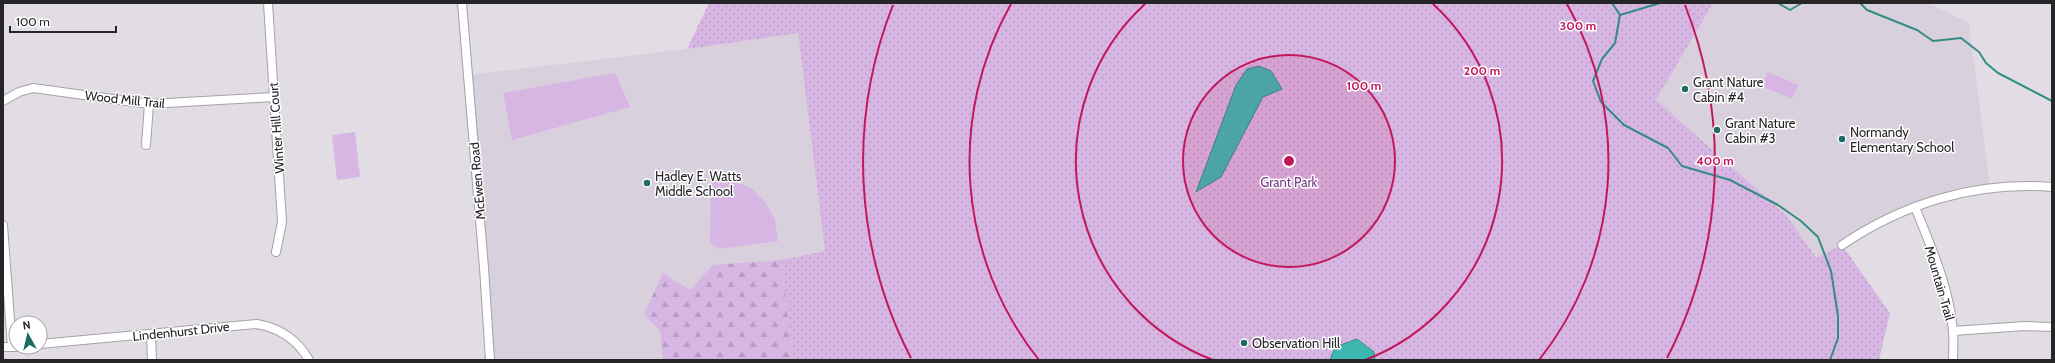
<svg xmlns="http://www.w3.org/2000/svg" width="2055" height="363" font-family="Cabin,sans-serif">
  <defs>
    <pattern id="grass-dots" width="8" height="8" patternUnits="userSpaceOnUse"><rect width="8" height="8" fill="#d8b6e3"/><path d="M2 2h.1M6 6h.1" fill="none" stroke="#b99cc3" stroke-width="1.8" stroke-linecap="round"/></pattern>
    <pattern id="forest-firs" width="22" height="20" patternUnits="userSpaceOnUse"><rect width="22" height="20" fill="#d8b6e3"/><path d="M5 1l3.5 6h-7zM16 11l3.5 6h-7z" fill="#b99cc3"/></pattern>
  </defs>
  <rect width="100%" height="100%" fill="#e2dde4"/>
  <g fill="#d8d0dc">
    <path d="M1713 3H1928L1969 23 1990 188 1934 201 1818 258 1786 215 1656 100Z"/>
    <path d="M798 32 825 251 781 260 793 360H490L468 75 687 49Z"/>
  </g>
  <path fill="url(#grass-dots)" d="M709 3H1713L1656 100 1786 215 1817 258 1842 245 1890 313 1879 360H793L781 260 825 251 798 33 687 49Z"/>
  <path fill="url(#forest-firs)" d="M781 260 793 360H663L660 331 644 314 663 273 690 290 713 265Z"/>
  <g fill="#d8b6e3">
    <path d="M1768 72 1798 85 1792 99 1762 86Z"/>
    <path d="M615 73 630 107 512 140 503 93Z"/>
    <path d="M355 132 360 177 337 180 332 135Z"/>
    <path d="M711 181 734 182 750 187 764 201 775 219 778 241 718 249 710 242Z"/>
  </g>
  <g fill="#3cb8b0" stroke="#358c87">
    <path d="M1259 66 1271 71 1282 89 1263 97 1221 177 1196 192 1236 85 1247 69Z"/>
    <path d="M1357 339 1374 352 1375 360H1330L1335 347Z"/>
  </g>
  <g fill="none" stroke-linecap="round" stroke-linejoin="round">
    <g stroke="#358c87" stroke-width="2">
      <path d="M1612 3 1620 15 1615 43 1602 59 1593 81 1601 102 1624 125 1668 148 1682 166 1730 180 1778 205 1801 221 1818 237 1831 271 1838 316V338L1830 360"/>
      <path d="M1778 3 1790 10 1802 3"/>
      <path d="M1860 3 1867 10 1917 30 1933 41 1961 38 1979 52 1986 63 1998 73 2052 101"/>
      <path d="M1620 15 1660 3"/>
    </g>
    <defs>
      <g id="minor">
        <path d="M268 3 282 222 276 252"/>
        <path d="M462 3 484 268 490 360"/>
        <path d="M3 101 19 92 33 88 149 104 274 97"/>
        <path d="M146 145 149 104"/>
        <path d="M1915 207C1931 247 1950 289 1953 332 1954 341 1953 351 1953 360"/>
        <path d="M3 225 12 347"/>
        <path d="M1842 245C1904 203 1977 181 2052 187"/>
        <path d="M1953 331 2025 326 2052 327"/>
        <path d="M151 334 152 360"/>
        <path d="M40 344 257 324C280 328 297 339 309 360"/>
        <path d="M3 347H16"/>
      </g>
    </defs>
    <use href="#minor" stroke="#a5a1a7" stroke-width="10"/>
    <use href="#minor" stroke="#fff" stroke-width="8"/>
  </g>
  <circle cx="1289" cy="161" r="106" fill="#c2185b" fill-opacity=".12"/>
  <g fill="none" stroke="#c2185b" stroke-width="2">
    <circle cx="1289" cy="161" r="106"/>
    <path d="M1213 360A213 213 0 0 1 1145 4M1433 4A213 213 0 0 1 1365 360"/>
    <path d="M1039 360A319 319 0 0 1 1011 4M1567 4A319 319 0 0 1 1539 360"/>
    <path d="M911 358A426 426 0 0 1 893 5M1685 5A426 426 0 0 1 1667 358"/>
  </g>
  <g fill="#206b66" stroke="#fff" stroke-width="1.5">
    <circle cx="1685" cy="89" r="4"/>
    <circle cx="1717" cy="130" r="4"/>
    <circle cx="1842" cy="139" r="4"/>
    <circle cx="647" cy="183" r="4"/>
    <circle cx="1244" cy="343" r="4"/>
  </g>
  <g text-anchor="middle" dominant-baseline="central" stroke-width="3" stroke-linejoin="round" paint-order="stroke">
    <g font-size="13" fill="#262527" stroke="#fff" text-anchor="start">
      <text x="1693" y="82">Grant Nature<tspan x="1693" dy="15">Cabin #4</tspan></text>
      <text x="1725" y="123">Grant Nature<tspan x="1725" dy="15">Cabin #3</tspan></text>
      <text x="1850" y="132">Normandy<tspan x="1850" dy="15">Elementary School</tspan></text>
      <text x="655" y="176">Hadley E. Watts<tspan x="655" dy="15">Middle School</tspan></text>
      <text x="1252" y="343">Observation Hill</text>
    </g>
    <g font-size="13" fill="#262527" stroke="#fff">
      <text transform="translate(125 99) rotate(6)">Wood Mill Trail</text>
      <text transform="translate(276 128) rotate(-94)">Winter Hill Court</text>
      <text transform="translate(477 181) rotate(-95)">McEwen Road</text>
      <text transform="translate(1940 283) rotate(74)">Mountain Trail</text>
      <text transform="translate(181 331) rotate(-6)">Lindenhurst Drive</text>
    </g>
    <g font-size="13" fill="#753988" stroke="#fff">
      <text x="1289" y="182">Grant Park</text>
    </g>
  </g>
  <circle cx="1289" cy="161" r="6" fill="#c2185b" stroke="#fff" stroke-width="2"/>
  <g font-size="12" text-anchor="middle" font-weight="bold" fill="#c2185b" stroke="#fff" stroke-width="3" stroke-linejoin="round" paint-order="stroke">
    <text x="1578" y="30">300 m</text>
    <text x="1482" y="75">200 m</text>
    <text x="1364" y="90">100 m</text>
    <text x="1715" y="165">400 m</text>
  </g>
  <rect width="2055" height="363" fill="none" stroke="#262527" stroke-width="8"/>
  <g transform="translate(28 335) rotate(352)"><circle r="19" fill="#ffffff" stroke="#a8a8a9"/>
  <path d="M0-3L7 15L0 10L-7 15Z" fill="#206b66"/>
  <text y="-6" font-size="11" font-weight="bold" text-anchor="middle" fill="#262527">N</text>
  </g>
  <path d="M10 26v6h106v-6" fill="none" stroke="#262527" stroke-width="2"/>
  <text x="16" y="26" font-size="12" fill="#262527" stroke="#ffffff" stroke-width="3" paint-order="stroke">100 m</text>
</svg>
